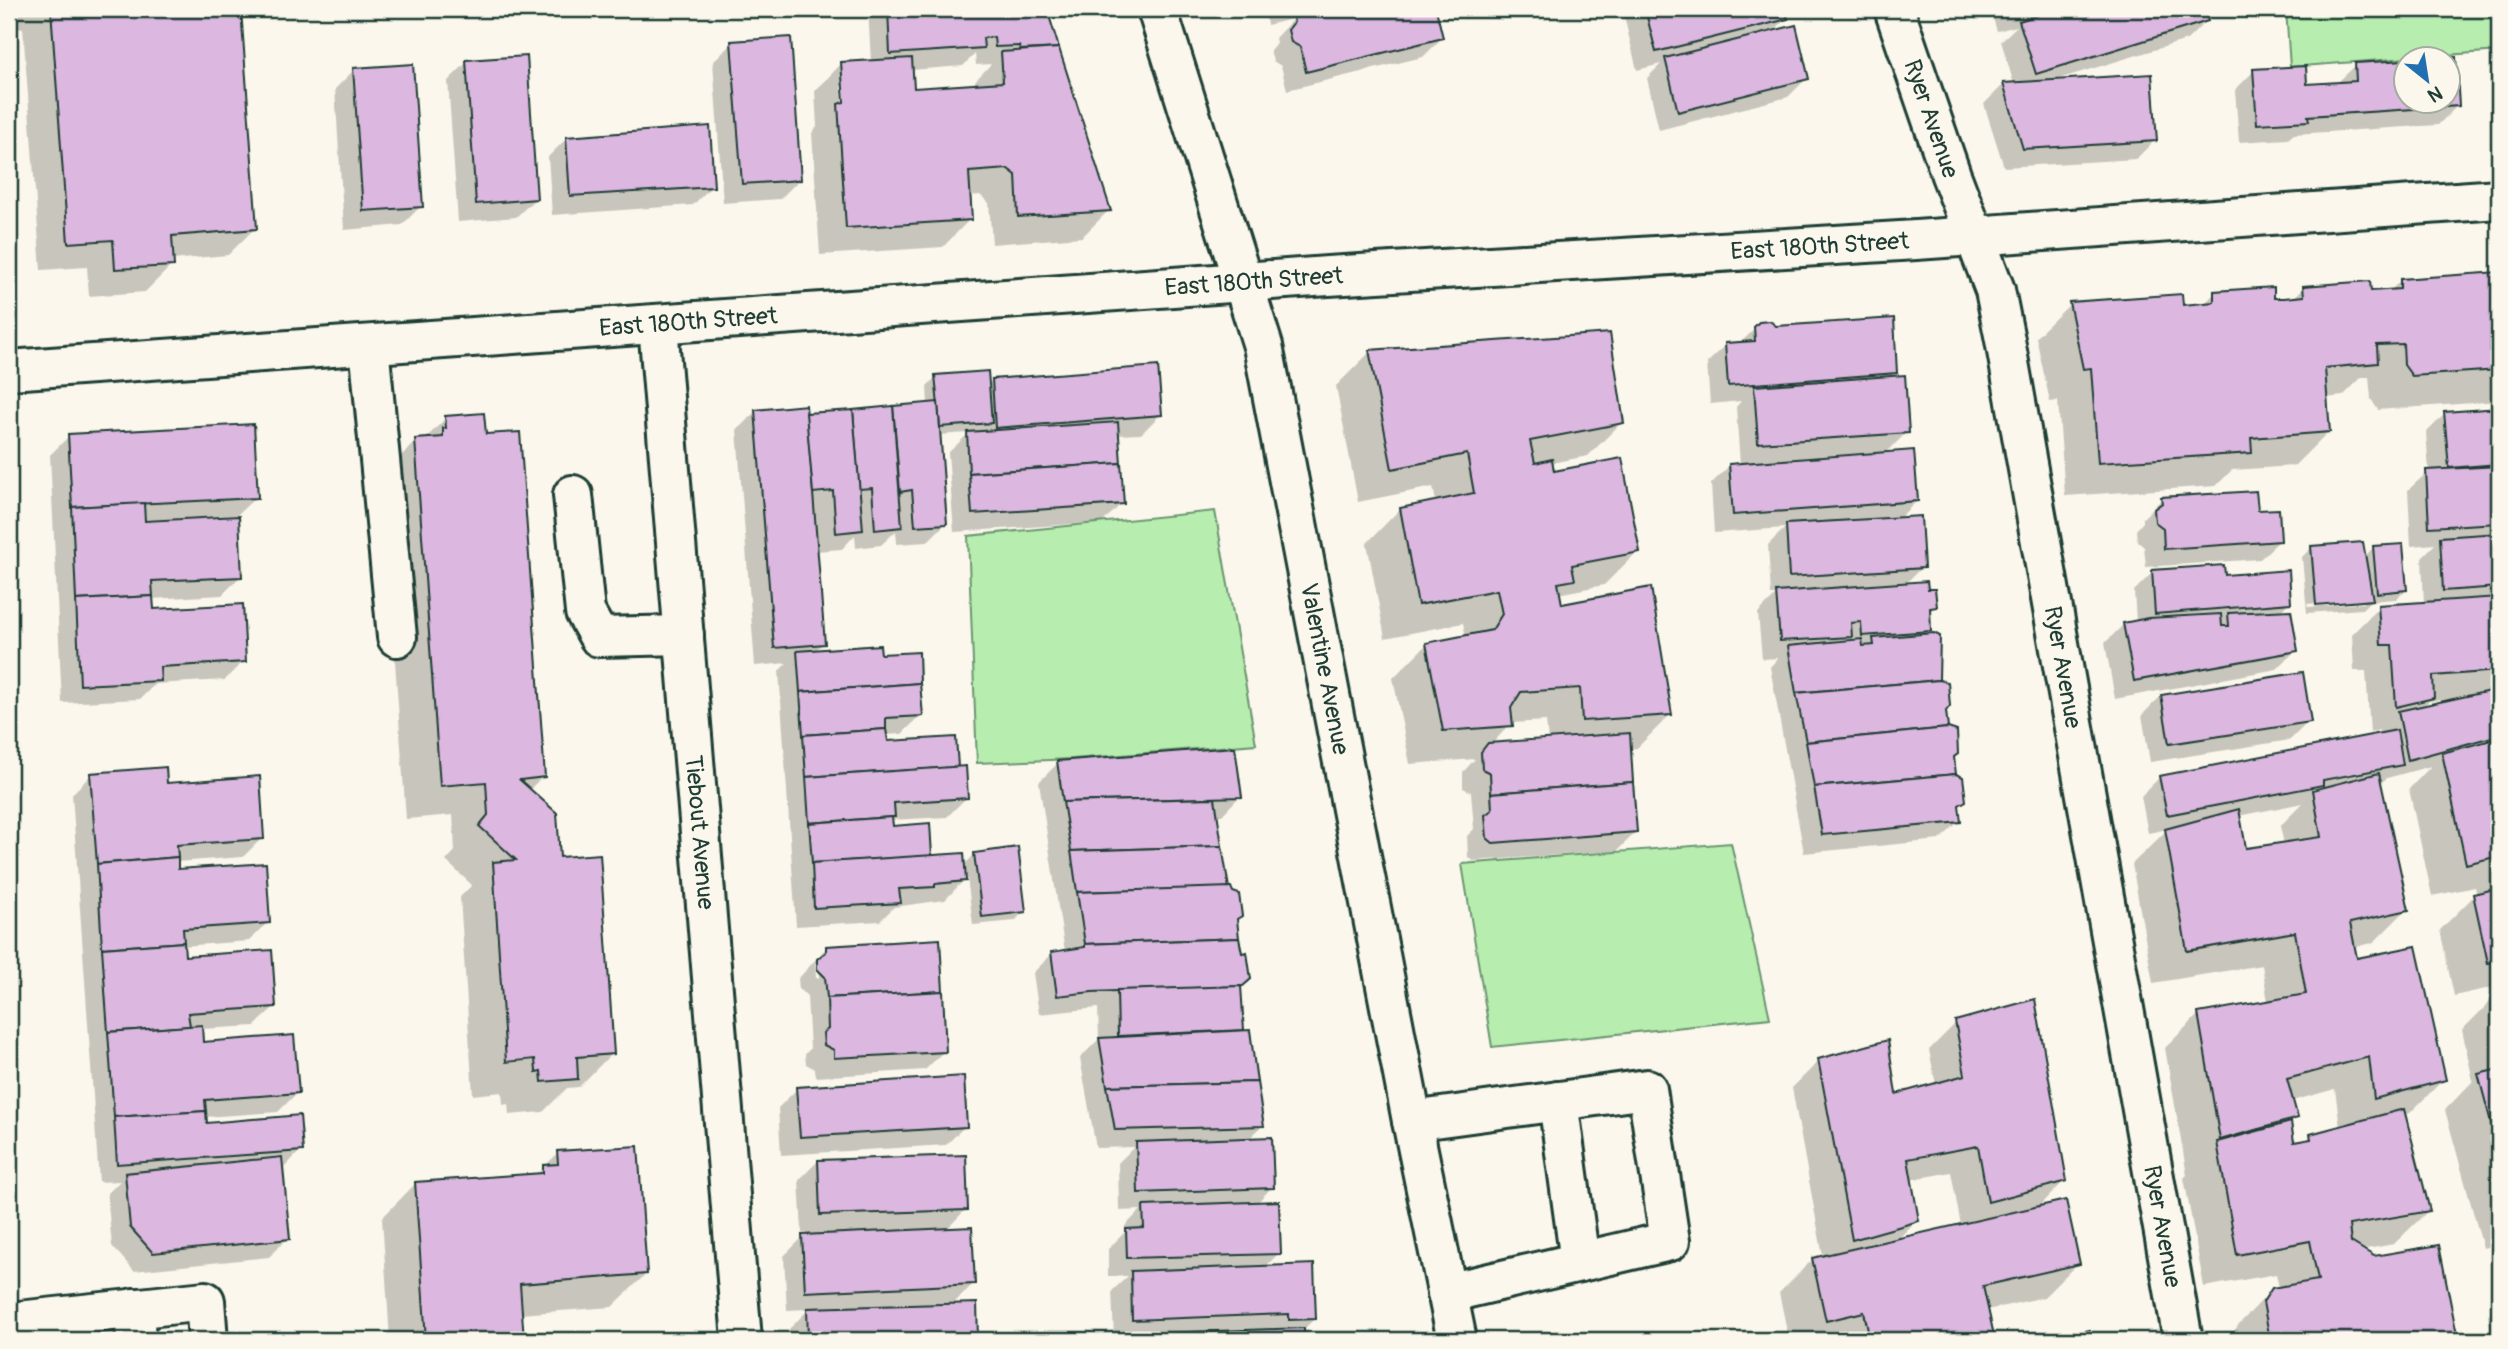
<svg xmlns="http://www.w3.org/2000/svg" width="2508" height="1349" font-family="Pangolin,sans-serif">
  <rect width="100%" height="100%" fill="#fbf7ec"/>
  <filter id="ink" filterUnits="userSpaceOnUse"><feTurbulence type="fractalNoise" baseFrequency=".0143" numOctaves="2"/><feDisplacementMap in="SourceGraphic" scale="14" xChannelSelector="R" yChannelSelector="G"/><feConvolveMatrix kernelMatrix="1 2 1 2 8 2 1 2 1" color-interpolation-filters="sRGB"/></filter>
  <g filter="url(#ink)">
    <g fill="#b7edae" stroke="#6b9571" stroke-width="2">
      <path d="M2286 9H2499V51L2290 67Z"/>
      <path d="M1215 511 1256 744 1073 759 977 763 968 536Z"/>
      <path d="M1731 843 1770 1018 1492 1047 1462 864Z"/>
    </g>
    <g fill="#0003" fill-rule="evenodd">
      <path d="M15 9H239L255 228 228 255 172 260V265L145 292 89 296 87 267 41 270 23 28 16 29Z"/>
      <path d="M868 9H1045L1109 210 1082 237 992 244 989 203 980 195 969 196 970 219 943 247 820 255 812 133 817 127 815 91 842 63 871 62ZM975 54 976 65 991 64 975 81V86L912 90 911 70 963 66ZM841 86H844L846 111H843Z"/>
      <path d="M1264 9H1434L1442 38 1423 57 1287 90 1281 66 1273 61 1270 50 1276 43 1275 38 1293 19 1267 25Z"/>
      <path d="M1631 9H1783L1786 19 1771 33 1807 78 1788 97 1659 130 1647 78 1661 64 1637 70 1624 16Z"/>
      <path d="M1982 9H2203L2206 21 2187 40 2055 80 2155 140 2136 159 2004 167 1984 104 2003 85 2014 84 2001 41 2017 26 1997 31 1990 9 1983 12Z"/>
      <path d="M2302 9H2349L2302 12Z"/>
      <path d="M732 43 799 180 780 199 723 203 713 62Z"/>
      <path d="M2455 59 2457 106 2438 125 2294 134 2288 139 2239 142 2235 90 2254 71 2305 86 2336 84 2356 65 2406 62V102H2448Z"/>
      <path d="M467 62 535 199 516 217 458 222 448 81Z"/>
      <path d="M354 70 421 206 402 225 344 230 335 89Z"/>
      <path d="M567 138 712 186 693 205 552 215 548 157Z"/>
      <path d="M2499 273V401L2378 410 2371 399 2369 377H2362L2343 396 2326 398 2328 432 2294 466 2232 470 2216 486 2065 496 2058 401 2050 402 2036 337 2070 304 2182 307 2203 305 2215 293 2272 300 2293 299 2304 287 2370 293 2389 292 2401 280Z"/>
      <path d="M1760 324 1895 372 1890 378 1907 432 1885 454 1917 501 1898 519 1922 567 1905 584 1935 607 1928 613 1929 631 1924 635 1944 710 1953 757 1959 821 1940 840 1804 853 1770 667 1778 658 1762 659 1758 613 1776 595H1771L1768 545 1785 528 1714 533 1711 484 1730 465H1740L1736 407 1741 401 1710 404 1707 363 1726 345 1740 343Z"/>
      <path d="M1370 352 1622 422 1588 456 1551 463 1553 473 1638 551 1604 585 1558 594 1560 606 1670 715 1637 748 1629 749 1636 832 1617 851 1473 861 1468 857 1467 836 1474 829 1471 792 1463 788V772L1475 759 1410 764 1393 678 1427 644 1466 637 1463 623 1385 638 1367 543 1400 509 1436 502 1433 487 1358 502 1336 386ZM1546 721 1548 741 1491 745 1511 723Z"/>
      <path d="M936 377 988 385 992 380 1160 415 1141 434 1117 435 1122 503 1103 522 954 532 948 453 969 433 938 435 946 523 927 542 897 544 896 531 881 545 856 548 855 535 842 549 816 551 823 643 815 651 879 656 921 715 902 734 885 735 886 743 956 769 966 798 947 817 891 820V827L931 858 963 866 975 854 1024 911 1015 921 973 925 967 877 945 900 894 907 880 921 796 926 779 671 787 663 755 666 737 430 756 411 805 415 928 405 927 386Z"/>
      <path d="M2499 409V986L2454 996 2440 930 2474 896 2477 895 2475 887 2432 896 2409 789 2431 766 2387 778 2379 784 2407 909 2373 943 2353 947 2356 960 2444 1079 2410 1113 2403 1115 2428 1211 2394 1244 2361 1250 2374 1258 2437 1247 2456 1340H2231L2230 1337 2239 1324 2273 1289 2279 1288 2276 1274 2204 1287 2184 1178 2187 1175 2165 1048 2199 1014 2268 1002 2262 965 2153 983 2132 864 2168 829 2148 833 2141 796 2160 777 2380 735 2379 730 2370 733 2366 671H2354L2352 634 2379 607 2424 604 2422 557 2435 544 2411 546 2408 490 2429 471 2426 433 2445 414ZM2450 699V701L2421 708 2429 701ZM2303 803 2280 826 2284 844 2244 850 2238 816ZM2335 1089 2340 1128 2311 1136 2305 1142 2293 1144 2290 1125 2296 1118 2292 1101Z"/>
      <path d="M446 418 543 776 529 790 559 859 612 1053 579 1087 567 1088 543 1112 509 1115 508 1104 503 1105 502 1092 473 1095 460 897 472 885 446 861 455 851 453 815 406 819 382 475 416 441 424 440Z"/>
      <path d="M69 436 256 497 237 515 241 576 222 595 151 599 152 610 244 661 225 680 155 684 140 699 62 703 50 455Z"/>
      <path d="M2162 499 2257 512 2279 541 2260 559 2146 567 2144 547 2137 541 2136 530 2143 522V518Z"/>
      <path d="M2312 547 2364 557 2374 547 2405 590 2396 599 2370 601 2362 609 2307 613 2302 557ZM2363 599V603L2308 607 2307 604Z"/>
      <path d="M2153 572 2289 602 2280 612 2296 650 2277 669 2115 699 2105 643 2124 624 2136 622 2134 591Z"/>
      <path d="M2161 696 2309 721 2290 740 2150 762 2142 715Z"/>
      <path d="M1058 763 1240 796 1222 815H1216L1240 955 1250 978 1239 989 1243 1031 1262 1126 1248 1140 1272 1187 1256 1204 1279 1253 1265 1267 1315 1318 1302 1331 1311 1340H1130L1133 1338H1114L1112 1291 1128 1276H1108V1249L1125 1232V1226L1141 1210 1119 1211 1118 1163 1134 1147 1096 1148 1080 1058 1099 1039 1098 1008 1039 1014 1033 973 1052 954 1065 952 1039 782Z"/>
      <path d="M91 775 166 784 262 838 243 857 176 862 177 871 268 922 249 941 182 946 183 957 274 1007 255 1026 201 1029V1044L297 1093 278 1112 204 1117 205 1124 301 1150 282 1170 288 1238 269 1257 134 1271 112 1246 107 1194 120 1181 99 1182 72 794Z"/>
      <path d="M826 948 944 1051 925 1070 816 1077 815 1069 806 1064 805 1054 810 1049 807 996 799 989 798 979ZM815 963H819V978H816Z"/>
      <path d="M2496 996H2499V1244L2483 1248 2445 1110 2473 1081 2462 1030Z"/>
      <path d="M1956 1023 2065 1180 2037 1209 2078 1263 2044 1297 1987 1310 1994 1340H1789L1779 1293 1813 1259 1823 1257 1792 1088 1819 1061 1895 1097 1936 1085 1929 1050ZM1951 1172 1961 1226 1897 1240 1917 1220 1910 1180Z"/>
      <path d="M797 1089 965 1126 946 1145 781 1155 778 1108Z"/>
      <path d="M558 1153 646 1274 612 1307 520 1314 522 1340H390L382 1218 415 1184 535 1176Z"/>
      <path d="M818 1161 966 1209 946 1230 973 1284 952 1305H975L976 1340H789V1329L809 1309 787 1310 784 1256 807 1233H802L799 1180Z"/>
      <path d="M2499 1304V1340H2494L2488 1316Z"/>
    </g>
    <g fill="#dcb7e0" stroke="#1f3d34" stroke-width="2">
      <path d="M51 9H241L257 229 172 236 174 266 115 269 113 240 68 243Z"/>
      <path d="M888 9H1047L1059 48 1020 50 1019 46 995 47 994 37 983 38 984 48 890 54Z"/>
      <path d="M1329 9H1436L1443 38 1306 72 1300 47 1291 42 1288 30 1294 22 1293 18Z"/>
      <path d="M1645 9H1785L1788 19 1656 52Z"/>
      <path d="M2058 9H2205L2208 21 2036 74 2019 21Z"/>
      <path d="M1796 25 1809 79 1678 112 1665 58Z"/>
      <path d="M791 37 801 180 742 184 731 41Z"/>
      <path d="M1059 48 1111 211 1018 217 1016 175 1008 169 969 172 972 220 846 228 838 104 844 102 841 62 912 58 914 88 1003 82 1001 52Z"/>
      <path d="M527 56 537 199 476 204 466 60Z"/>
      <path d="M2456 57 2459 106 2308 116 2309 121 2257 124 2253 69 2306 66 2307 84 2356 81 2355 63 2406 60V102H2448V60H2413Z"/>
      <path d="M413 64 423 207 363 211 353 68Z"/>
      <path d="M2152 74 2157 141 2023 149 2003 83Z"/>
      <path d="M710 126 714 187 570 196 566 137Z"/>
      <path d="M2499 272V370L2412 376 2404 365 2403 344 2377 345 2378 363 2325 368 2330 432 2251 438 2252 453 2098 463 2091 368 2083 369 2069 302 2182 294 2183 305 2214 302V291L2274 287V298H2284L2304 296 2303 286 2370 281 2371 291 2400 289V279Z"/>
      <path d="M1894 318 1897 373 1728 386 1725 343 1755 341 1754 327 1759 322 1770 321 1776 326Z"/>
      <path d="M1610 333 1624 423 1530 441 1535 463 1552 459 1554 471 1622 458 1640 552 1572 565 1575 580 1558 583 1562 604 1651 587 1672 715 1582 721 1580 688 1521 692 1511 708 1513 726 1443 731 1426 643 1492 630 1502 614 1497 590 1418 605 1400 508 1474 493 1467 454 1392 469 1369 350Z"/>
      <path d="M1158 366 1162 415 995 428 992 379Z"/>
      <path d="M988 371 992 423 940 427 935 375Z"/>
      <path d="M1905 375 1909 433 1758 443 1754 386Z"/>
      <path d="M938 402 947 524 915 526 912 490 900 492 893 406Z"/>
      <path d="M806 405 825 644 774 648 755 410Z"/>
      <path d="M893 406 902 527 875 530 872 488 859 489 853 410Z"/>
      <path d="M2499 408V464L2449 468 2444 412Z"/>
      <path d="M853 410 863 530 836 533 833 491 813 493 806 413Z"/>
      <path d="M484 413 486 434 520 432 545 777 520 780 557 813 560 857 600 854 614 1054 577 1057 578 1079 542 1082 541 1071 536 1072 535 1059 506 1062 493 862 516 860 479 826 488 815 486 782 440 786 415 439 443 437V428H446L445 416Z"/>
      <path d="M1118 422 1121 463 969 473 967 432Z"/>
      <path d="M254 424 258 498 72 507 68 434Z"/>
      <path d="M1914 450 1918 501 1733 515 1729 464Z"/>
      <path d="M1121 463 1124 504 972 514 969 473Z"/>
      <path d="M2499 466V523L2429 527 2426 470Z"/>
      <path d="M2256 491 2258 510 2279 509 2281 541 2164 549 2163 528 2155 522 2154 509 2162 503 2161 497Z"/>
      <path d="M144 503 145 521 239 516 242 577 152 581 153 596 76 600 72 507Z"/>
      <path d="M1921 516 1924 568 1789 577 1786 524Z"/>
      <path d="M2499 533V587L2443 591 2440 537Z"/>
      <path d="M2363 542 2373 600 2316 605 2311 546Z"/>
      <path d="M2403 544 2407 590 2377 593 2373 546Z"/>
      <path d="M2224 565 2225 575 2289 570 2291 603 2155 614 2152 570Z"/>
      <path d="M1927 581 1928 589H1935L1937 607 1930 608 1931 631 1862 636 1861 622 1851 623 1852 637 1780 641 1776 592Z"/>
      <path d="M153 596 154 609 243 604 246 662 160 667 161 681 80 685 76 600Z"/>
      <path d="M2499 597V671L2433 676 2434 698 2396 707 2392 645H2381L2378 605Z"/>
      <path d="M2291 610 2298 651 2134 681 2123 623 2148 618 2221 614 2222 626H2229L2228 613Z"/>
      <path d="M1934 633 1940 636 1939 680 1796 693 1788 646 1862 639 1863 646 1874 645 1873 638Z"/>
      <path d="M880 645 881 654 919 652 920 683 800 692 797 651Z"/>
      <path d="M2303 672 2311 722 2169 744 2161 695Z"/>
      <path d="M1939 680 1948 682 1950 706 1946 711 1948 728 1806 742 1796 693Z"/>
      <path d="M920 683 923 716 886 718V729L803 735 800 692Z"/>
      <path d="M2499 689V735L2408 760 2398 711Z"/>
      <path d="M1948 728 1957 731 1958 754 1954 757 1956 774 1814 787 1806 742Z"/>
      <path d="M886 729 888 741 956 737 958 767 806 777 803 735Z"/>
      <path d="M2397 730 2403 765 2323 780V785L2167 815 2159 776Z"/>
      <path d="M1630 733 1633 782 1491 793 1490 773 1482 769 1481 752 1488 743Z"/>
      <path d="M2499 738V856L2466 864 2442 753Z"/>
      <path d="M1235 747 1242 797 1063 802 1057 761Z"/>
      <path d="M966 766 968 798 894 803 895 817H892L809 823 806 777Z"/>
      <path d="M166 767 167 783 260 776 264 839 177 845 178 857 97 864 90 773Z"/>
      <path d="M2379 773 2409 910 2350 923 2357 958 2416 946 2446 1080 2374 1099 2369 1057 2287 1079 2298 1118 2220 1140 2198 1013 2306 994 2295 932 2187 951 2165 829 2239 809 2246 848 2321 837 2313 790Z"/>
      <path d="M1956 774 1963 777 1966 801 1959 805 1961 822 1822 835 1814 787Z"/>
      <path d="M1633 782 1637 832 1493 843 1487 838 1485 815 1492 810 1491 793Z"/>
      <path d="M1215 798 1222 846 1071 851 1063 802Z"/>
      <path d="M892 817 893 826 930 823 932 856 812 863 809 823Z"/>
      <path d="M1222 846 1229 888 1077 892 1071 851Z"/>
      <path d="M1018 847 1026 912 982 917 974 853Z"/>
      <path d="M964 853 966 881 935 884V887L899 889 901 903 814 908 812 863Z"/>
      <path d="M178 857V869L266 863 270 923 183 929 184 942 102 948 97 864Z"/>
      <path d="M1231 887 1233 892 1239 894 1242 916 1237 919 1239 938 1085 944 1077 892Z"/>
      <path d="M2499 888V961L2488 963 2473 894Z"/>
      <path d="M1239 938 1242 953 1247 952 1251 979 1243 986 1092 992 1057 996 1051 952 1085 947V944Z"/>
      <path d="M940 939 943 991 827 998 825 977 817 969V959L826 952V946Z"/>
      <path d="M184 942 185 956 272 950 276 1007 188 1013 190 1026 108 1032 102 948Z"/>
      <path d="M1241 986 1244 1030 1118 1036 1117 990Z"/>
      <path d="M943 991 946 1052 834 1058V1050L824 1045 823 1033 828 1029 827 998Z"/>
      <path d="M2035 999 2067 1181 1988 1202 1978 1146 1908 1159 1919 1221 1852 1240 1818 1059 1888 1040 1896 1094 1965 1075 1955 1021Z"/>
      <path d="M202 1025 203 1042 294 1035 299 1093 205 1100 206 1111 114 1117 108 1032Z"/>
      <path d="M1250 1030 1257 1082 1107 1086 1099 1038Z"/>
      <path d="M2499 1069V1152L2478 1074Z"/>
      <path d="M964 1076 967 1127 800 1137 796 1087Z"/>
      <path d="M1257 1082 1264 1126 1115 1130 1107 1086Z"/>
      <path d="M2404 1109 2430 1211 2349 1225 2351 1242 2374 1256 2439 1245 2458 1340H2270L2263 1302 2272 1288 2318 1280 2310 1241 2237 1255 2217 1142 2291 1122 2294 1142 2311 1139 2310 1134Z"/>
      <path d="M206 1111 207 1123 300 1115 303 1151 117 1164 114 1117Z"/>
      <path d="M1272 1137 1274 1188 1138 1193 1136 1142Z"/>
      <path d="M638 1146 647 1274 520 1284 524 1340H426L415 1182 543 1173V1165L558 1164 557 1151Z"/>
      <path d="M966 1155 968 1210 820 1215 818 1160Z"/>
      <path d="M282 1157 290 1239 153 1253 130 1227 125 1173Z"/>
      <path d="M2066 1200 2080 1264 1983 1286 1995 1340H1870L1864 1312 1826 1321 1812 1258Z"/>
      <path d="M1279 1201 1281 1254 1127 1258 1126 1229 1144 1228 1143 1206Z"/>
      <path d="M972 1227 975 1284 805 1292 802 1235Z"/>
      <path d="M1314 1264 1316 1319 1289 1320V1314L1132 1320 1131 1271Z"/>
      <path d="M977 1303 978 1340H808L807 1308Z"/>
      <path d="M1304 1328V1332L1313 1338V1340H1134L1133 1334Z"/>
      <path d="M2090 1330 2092 1340H2044Z"/>
    </g>
    <g fill="none" stroke-linecap="round" stroke-linejoin="round">
      <defs>
        <g id="minor">
          <path id="s1" d="M1157 9 1263 346 1412 1121 1457 1340"/>
          <path id="s2" d="M1894 9 1951 175 1995 290 2005 340 2183 1340"/>
          <path id="s3" d="M658 325 742 1340"/>
          <path d="M369 345 397 637"/>
          <path id="s4" d="M9 370 1328 276 1916 240 2499 199"/>
          <path d="M573 495 585 612 599 637 684 635"/>
          <path d="M1558 1101 1580 1262"/>
          <path d="M1412 1121 1647 1089 1670 1241 1447 1293"/>
          <path d="M134 1308 136 1340"/>
          <path d="M9 1322 205 1301 208 1340"/>
        </g>
      </defs>
      <use href="#minor" stroke="#1f3d34" stroke-width="44"/>
      <use href="#minor" stroke="#fbf7ec" stroke-width="38"/>
    </g>
  </g>
  <g text-anchor="middle" dominant-baseline="central" stroke-width="5" stroke-linejoin="round" paint-order="stroke">
    <g font-size="24" fill="#1f3d34" stroke="#fbf7ec">
      <text stroke="none"><textPath href="#s2" startOffset="116">Ryer Avenue</textPath></text>
      <text stroke="none"><textPath href="#s4" startOffset="1815">East 180th Street</textPath></text>
      <text stroke="none"><textPath href="#s4" startOffset="1248">East 180th Street</textPath></text>
      <text stroke="none"><textPath href="#s4" startOffset="681">East 180th Street</textPath></text>
      <text stroke="none"><textPath href="#s2" startOffset="682">Ryer Avenue</textPath></text>
      <text stroke="none"><textPath href="#s1" startOffset="682">Valentine Avenue</textPath></text>
      <text stroke="none"><textPath href="#s3" startOffset="509">Tiebout Avenue</textPath></text>
      <text stroke="none"><textPath href="#s2" startOffset="1250">Ryer Avenue</textPath></text>
    </g>
  </g>
  <rect width="2508" height="1349" fill="none" stroke="#fbf7ec" stroke-width="35"/>
  <rect x="18" y="18" width="2473" height="1314" fill="none" stroke="#1f3d34" stroke-width="2.5" filter="url(#ink)"/>
  <g transform="translate(2427 80) rotate(150)"><circle r="33" fill="#fbf7ec" stroke="#a3ada2" stroke-width="2"/>
  <path d="M0-5L12 26L0 18L-12 26Z" fill="#1f6fb2"/>
  <text y="-10" font-size="19" font-weight="bold" text-anchor="middle" fill="#1f3d34">N</text>
  </g>
</svg>
